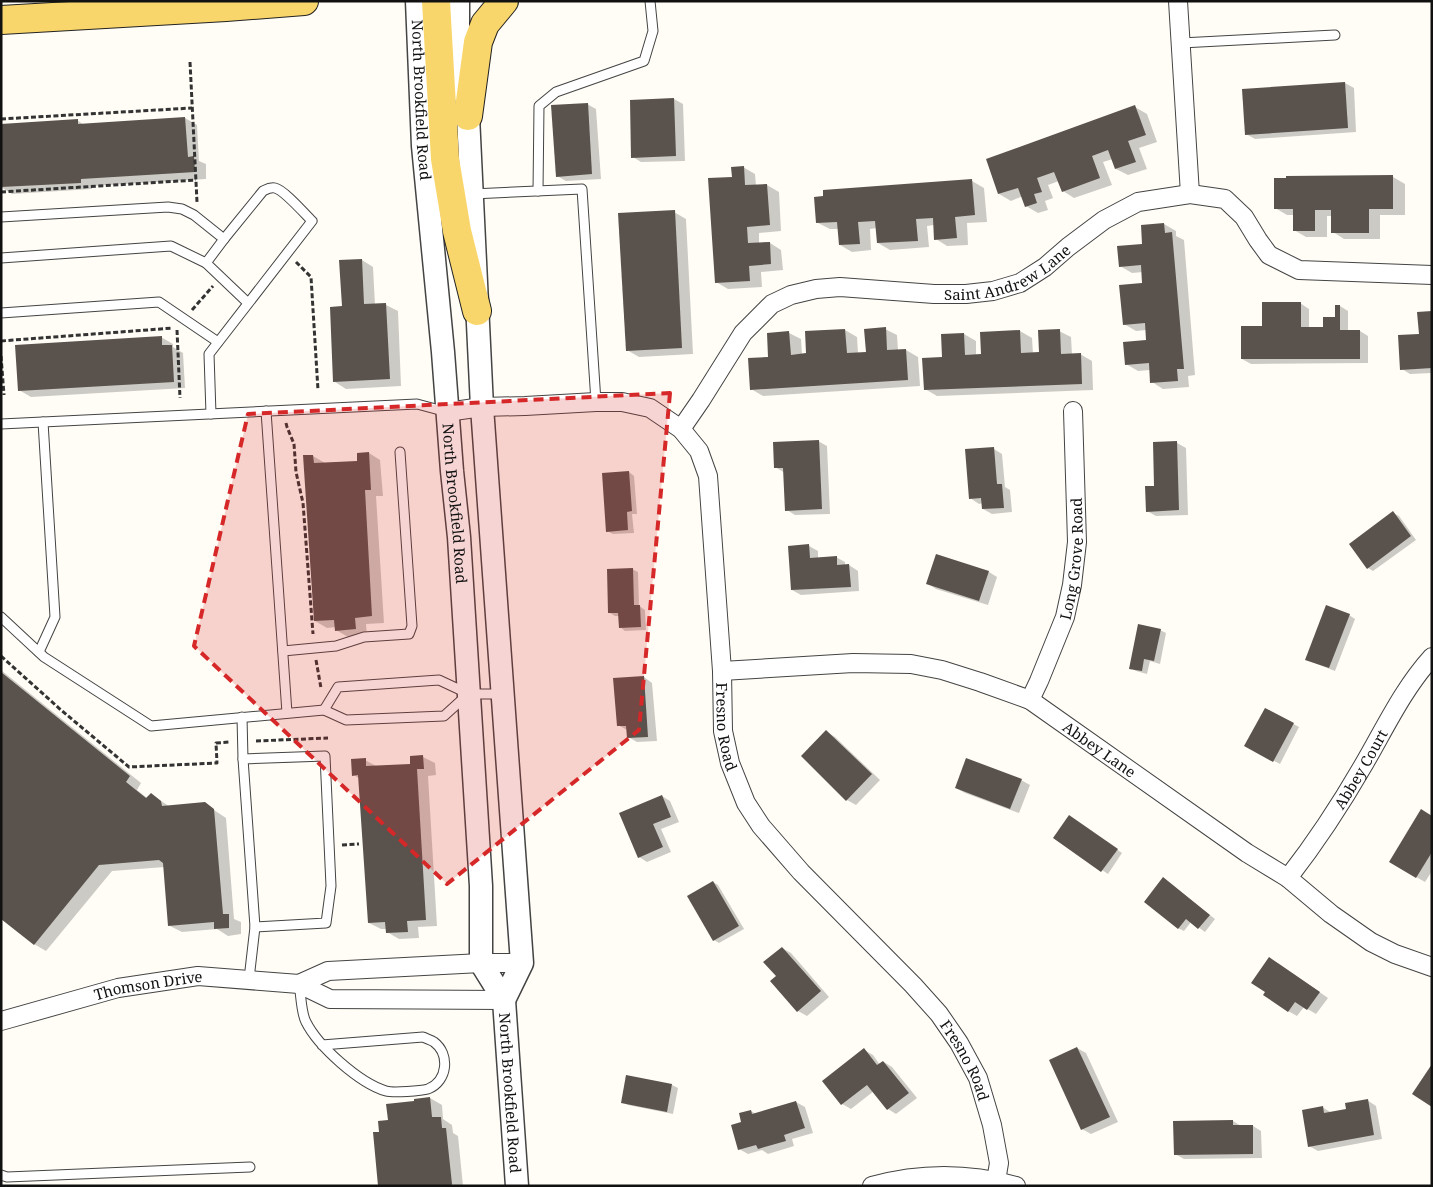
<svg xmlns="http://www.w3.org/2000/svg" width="1433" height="1187" font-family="'Noto Serif',serif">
  <rect width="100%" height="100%" fill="#fffdf5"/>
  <g fill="#0003">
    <path d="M1345 83 1354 88 1356 132 1255 139 1246 134Z"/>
    <path d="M674 99 683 104 685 161 641 162 633 157Z"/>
    <path d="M587 104 596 109 601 179 566 181 557 176Z"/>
    <path d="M1135 107 1147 114 1157 142 1139 148 1147 169 1128 175 1116 169 1113 159 1103 162 1112 185 1074 198 1063 191 1059 181 1048 185 1053 198 1045 201 1048 210 1038 213 1026 206 1023 196 1011 201 999 194 987 160Z"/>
    <path d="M185 118 197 125 199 161 206 164V179L92 186V189L12 194 1 187V125L77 120 84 125Z"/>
    <path d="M743 167 755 174 756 186 767 185 779 192 781 231 759 233V244L770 243 781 250 783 270 761 272 762 287 728 289 716 282 733 178Z"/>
    <path d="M1287 177H1393L1405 184V215H1380V239H1344L1333 232V216H1327V237H1306L1294 230V215H1287L1275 208 1287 180Z"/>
    <path d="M972 181 984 188 987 222 967 223 968 245 947 246 936 239 934 225 927 226 929 247 890 250 878 243 877 228 870 229 871 250 852 252 840 245 839 229H830L818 223 825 197 824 191Z"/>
    <path d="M674 212 686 219 693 354 639 357 627 350Z"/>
    <path d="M1164 224 1176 231V236L1184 240 1195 375 1188 376 1189 387 1163 389 1152 382 1150 370 1138 371 1126 364 1147 342 1146 330 1136 331 1124 324 1144 284 1143 272 1132 273 1120 266Z"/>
    <path d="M362 260 373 267 375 305H386L398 311 401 386 346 389 335 382 343 307Z"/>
    <path d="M1300 303 1309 309V329L1324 328 1336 318 1340 306 1348 311V331H1360L1368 336V363L1251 364 1242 359 1263 327Z"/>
    <path d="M1432 313V373L1410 374 1402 369Z"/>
    <path d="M885 329 897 335 898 350H906L918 357 920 386 763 396 751 389 770 358 789 333 801 339 802 355H807L845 330 857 337 858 353H867Z"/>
    <path d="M1020 331 1032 338 1033 354H1040L1059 331 1071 337 1072 355 1080 354 1092 361 1093 390 937 396 925 389 943 359 964 334 976 341V355H982L981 333Z"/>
    <path d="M161 337 173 344V347L183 353 185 388 31 397 19 390Z"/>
    <path d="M818 441 827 446 830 514 795 515 787 510 785 473 775 467Z"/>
    <path d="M1177 443 1186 448 1188 515 1156 516 1147 511 1155 487Z"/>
    <path d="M994 449 1002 454 1005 487 1010 490 1012 512 992 514 983 509V503L979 504 970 498Z"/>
    <path d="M369 453 380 460 383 496H376L384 623 366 624 367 636 348 637 336 630V627L327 628 315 621 313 456 325 463 359 462Z"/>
    <path d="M629 472 634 476 637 514H632L634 533 613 534 607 531Z"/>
    <path d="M1393 513 1399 516 1416 540 1373 571 1368 568Z"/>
    <path d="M809 546 818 551V558L836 557 845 562V566L849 565 858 571 859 591 801 595 792 590 789 547Z"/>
    <path d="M632 569 638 572 639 606 645 610 646 630 625 631 620 627V616H615L610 613Z"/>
    <path d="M989 572 997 577 988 605 936 589 927 583Z"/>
    <path d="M1349 615 1355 619 1335 671 1312 662Z"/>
    <path d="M1160 630 1166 633 1160 664 1150 661 1147 674 1136 671 1130 668Z"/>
    <path d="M1 670 141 783 137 790 147 798 151 794 170 807 205 804 226 818 234 919 241 922V934L228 936 217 929 182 932 170 926 165 867 112 871 46 951 34 944 1 918Z"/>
    <path d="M644 677 652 683 657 741 637 742 628 737 627 730 618 725Z"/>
    <path d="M1266 709 1299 727 1280 764 1246 746Z"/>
    <path d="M827 732 835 737 880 780 856 805 847 800Z"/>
    <path d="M423 757 435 763 436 775 428 776 437 926 418 927 419 938 399 939 387 932V929H381L369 923 360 779 354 775 365 760 378 767 411 765Z"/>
    <path d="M1021 780 1030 785 1019 813 965 793 956 788Z"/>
    <path d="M662 796 670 801 679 822 661 829 671 852 647 862 639 857Z"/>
    <path d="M1432 817V871L1425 882 1390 862Z"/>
    <path d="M1075 820 1122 853 1108 874 1054 838Z"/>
    <path d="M1164 879 1215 919 1205 932 1191 922 1184 931 1178 928Z"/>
    <path d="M713 882 718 885 744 929 719 943 714 940Z"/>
    <path d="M782 948 791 953 829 997 807 1016 798 1011 777 977Z"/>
    <path d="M1278 963 1328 998 1316 1014 1304 1007 1297 1016 1288 1011Z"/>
    <path d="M1077 1048 1086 1053 1118 1122 1091 1134 1082 1129Z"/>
    <path d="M864 1050 873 1055 880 1065 884 1062 892 1067 917 1098 896 1114 888 1109 874 1091 851 1109 842 1104 824 1082Z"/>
    <path d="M627 1076 672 1085 678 1088 673 1114 628 1105 622 1102Z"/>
    <path d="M430 1098 442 1105 443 1119 452 1125 453 1133 458 1136 463 1186H379L381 1133 389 1121 416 1102Z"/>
    <path d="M1367 1100 1376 1106 1382 1139 1318 1151 1309 1146 1322 1107 1332 1113 1347 1110Z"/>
    <path d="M796 1102 805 1107 813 1133 792 1139 794 1146 768 1154 762 1150 748 1154 739 1149 751 1111 756 1114Z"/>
    <path d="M1233 1121 1241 1126H1253L1261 1131 1262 1158 1184 1159 1175 1154Z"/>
  </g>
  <g fill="#5a524d">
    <path d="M1345 82 1348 128 1245 135 1242 89Z"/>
    <path d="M674 98 676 156 631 158 630 100Z"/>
    <path d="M588 103 592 174 556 177 551 105Z"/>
    <path d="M1135 105 1146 135 1128 141 1136 162 1115 169 1108 150 1092 156 1100 178 1062 192 1054 172 1037 178 1042 192 1034 194 1037 203 1025 207 1018 188 998 194 986 159Z"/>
    <path d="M185 117 188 157 194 156 195 172 81 179V183L1 187V124L78 119V124Z"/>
    <path d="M744 166 745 185 767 184 770 225 747 227 748 243 770 242 771 264 749 266 750 281 715 283 708 178 732 177 731 167Z"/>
    <path d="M1393 175V209H1369V233H1331V210H1315V231H1293V209H1274V178H1286V176Z"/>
    <path d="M972 179 975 215 955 217 957 238 934 240 933 218 916 219 918 241 877 243 875 221 858 222 860 244 839 245 837 222 816 223 814 197 823 196V190Z"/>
    <path d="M675 210 682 348 626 351 618 213Z"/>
    <path d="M1164 223 1165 233 1172 232 1184 369H1177L1178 381 1150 383 1149 363 1125 365 1123 342 1146 340 1145 323 1123 325 1119 285 1142 283 1141 265 1119 267 1117 246 1142 244 1141 225Z"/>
    <path d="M362 259 364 304 386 303 390 379 333 382 330 307 342 306 339 260Z"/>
    <path d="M1262 302H1301V327H1323V317H1335V305H1340V330H1360V359H1241V326H1262Z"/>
    <path d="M1432 311V368L1400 370 1398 335 1419 334 1417 312Z"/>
    <path d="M886 327 887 350 906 349 908 380 750 390 748 358 768 357 767 333 789 331 791 355 806 353 805 331 845 329 847 353 866 352 864 329Z"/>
    <path d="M1060 329 1061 354 1081 353 1082 384 924 390 922 358 942 357 941 334 964 333 965 355 981 354 980 332 1020 330 1021 353 1039 352 1038 330Z"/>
    <path d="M162 336V345H172L174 382 18 391 15 345Z"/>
    <path d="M819 440 822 509 785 511 783 468H774L773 442Z"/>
    <path d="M1177 441 1179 510 1146 512 1145 486H1154L1153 442Z"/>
    <path d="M994 447 997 484H1002L1004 508 982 509 981 498 969 499 965 449Z"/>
    <path d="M369 452 371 490H365L372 616 355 618 356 629 335 631 334 620 314 621 303 455H313L314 463 357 461V453Z"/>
    <path d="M629 471 632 511 627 512 628 530 606 532 602 473Z"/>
    <path d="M1393 511 1411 536 1367 569 1349 544Z"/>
    <path d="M809 544 810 558 837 556V565L849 564 851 587 791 590 788 546Z"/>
    <path d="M936 554 989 571 979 601 926 584Z"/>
    <path d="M633 568 634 605H640L641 627 619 628 618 613H608L607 569Z"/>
    <path d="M1326 605 1350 614 1329 668 1305 660Z"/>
    <path d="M1138 624 1161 629 1154 661 1144 659 1142 671 1129 669Z"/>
    <path d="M1 672 130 776 126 782 146 798 151 793 161 801 162 806 205 802 214 809 223 914H229V928L214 929V922L168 926 163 863 159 860 99 865 34 945 1 919Z"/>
    <path d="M644 676 648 737 627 738 626 726H617L613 678Z"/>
    <path d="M1265 708 1294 723 1273 762 1244 746Z"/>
    <path d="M826 730 872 774 846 801 801 756Z"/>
    <path d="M423 755 424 769H417L426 920 407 921 408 932 386 933 385 922 368 923 358 775 352 776 351 759 366 758V766L410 764V756Z"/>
    <path d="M966 758 1022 779 1010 809 955 788Z"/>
    <path d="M662 795 671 817 653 824 663 847 638 858 619 813Z"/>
    <path d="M1421 809 1432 816V852L1416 878 1389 862Z"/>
    <path d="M1069 815 1118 849 1101 872 1053 838Z"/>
    <path d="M1163 877 1210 915 1198 929 1186 919 1178 929 1144 902Z"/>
    <path d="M713 881 739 926 713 941 687 896Z"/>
    <path d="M782 947 821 991 797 1012 770 981 776 976 763 962Z"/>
    <path d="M1269 957 1320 992 1307 1010 1295 1002 1288 1012 1263 995 1265 992 1251 983Z"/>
    <path d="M1077 1047 1110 1117 1081 1130 1049 1060Z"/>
    <path d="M864 1048 877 1065 883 1061 909 1093 887 1110 867 1085 841 1105 822 1081Z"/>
    <path d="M1432 1064V1107L1412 1094Z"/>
    <path d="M626 1075 672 1084 667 1112 621 1103Z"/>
    <path d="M430 1097 432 1117H441L442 1128H446L452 1184 451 1186H378L373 1132H379L378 1121 388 1120 386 1104 414 1101V1099Z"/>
    <path d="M1368 1099 1374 1135 1308 1147 1302 1110 1323 1106 1324 1113 1346 1109 1345 1103Z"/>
    <path d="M796 1101 805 1128 784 1135 786 1141 758 1149 756 1145 738 1150 731 1125 741 1122 739 1113 751 1110 752 1114Z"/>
    <path d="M1233 1120V1125H1253V1154L1174 1155 1173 1121Z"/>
  </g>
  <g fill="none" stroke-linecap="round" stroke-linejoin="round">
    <defs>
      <g id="service">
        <path d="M1181 43 1335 35"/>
        <path d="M538 191 539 106 556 92 644 61 653 31 650 1"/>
        <path d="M472 194 582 189 596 402"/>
        <path d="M1 217 168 207 182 209 194 215 224 239 206 263"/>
        <path d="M1 258 171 246 206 263 248 303"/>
        <path d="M1 313 159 302 218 342"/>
        <path d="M266 411 287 713"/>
        <path d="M211 414 209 354 312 221C304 213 284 190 275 188 270 187 267 189 263 191L224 239"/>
        <path d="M1 424 417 404 447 412"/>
        <path d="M1 617 44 657 151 726 324 710"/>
        <path d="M283 651 336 646 364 637 409 634 412 626 400 452"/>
        <path d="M39 652 55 617 43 422"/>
        <path d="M466 696 444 716 346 720 324 710 338 687 439 680 469 694H502"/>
        <path d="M242 717 243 759 255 927 249 979"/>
        <path d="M243 759 325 756 331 886 326 923 255 927"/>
        <path d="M299 984C301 994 301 1013 306 1022 318 1046 359 1083 386 1091 393 1093 421 1091 428 1089 448 1081 450 1054 434 1042 431 1040 427 1039 423 1037L322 1045"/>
        <path d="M1 1175 7 1177 250 1167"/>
      </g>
      <g id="minor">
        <path d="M1178 1 1190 194"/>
        <path id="s1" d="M447 412 482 407 525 406 596 402H622L650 408 681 429 699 451 708 476 722 671 723 731 730 763 746 803 761 826 801 872 913 985 939 1014 959 1043 978 1078 992 1125 999 1163 996 1181"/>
        <path id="s2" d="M681 429 701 400 743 333 772 304 791 295 816 289 840 287 934 294H966L993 291 1020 283 1045 267 1068 247 1104 220 1138 202 1190 194 1225 199 1244 217 1258 240 1269 255 1299 270 1432 275"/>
        <path id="s3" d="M722 671 853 663 911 664 942 670 980 682 1030 700 1247 853 1288 878 1331 914 1371 942 1395 954 1432 967"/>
        <path id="s4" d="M1030 700 1039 681 1065 617 1072 585 1077 542 1073 411"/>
        <path id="s5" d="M1288 878C1316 842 1341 804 1364 764 1385 728 1403 689 1432 657"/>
        <path d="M299 984 328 971 481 963H522"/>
        <path id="s6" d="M1 1021 118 988 198 976 299 984 330 999 504 1000"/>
        <path d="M872 1186C919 1173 969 1173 1016 1186"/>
      </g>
      <g id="tertiary">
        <path id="s7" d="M417 1 423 146 443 352 452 471 459 537 481 886V963L504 1000 517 1186"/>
        <path d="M458 1V25L468 116 482 407 522 963 504 1000"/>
      </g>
      <g id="primary">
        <path d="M436 1 445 159 457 231 477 311"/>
        <path d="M1 20 226 7 304 1"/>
        <path d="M468 116 478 42 485 24 504 1"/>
      </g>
    </defs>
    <use href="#service" stroke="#444" stroke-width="11"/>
    <use href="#minor" stroke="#444" stroke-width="20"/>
    <use href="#tertiary" stroke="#444" stroke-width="25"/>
    <use href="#primary" stroke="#222" stroke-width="30"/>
    <g stroke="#333" stroke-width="3" stroke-dasharray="5 2.5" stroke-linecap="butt">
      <path d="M190 62 197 202"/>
      <path d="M1 119 192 108"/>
      <path d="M1 192 196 180"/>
      <path d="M296 262 311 277 318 390"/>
      <path d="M192 310 213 286"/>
      <path d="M177 330 180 398"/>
      <path d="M1 341 173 328"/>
      <path d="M1 356 4 395"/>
      <path d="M286 423 287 427 294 444 296 472 303 503 313 634"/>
      <path d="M1 656 61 710 129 767 217 763 216 743 230 742"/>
      <path d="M316 660 321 688"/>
      <path d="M256 741 328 738"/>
      <path d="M342 845 359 844"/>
    </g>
    <use href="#service" stroke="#fff" stroke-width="9"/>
    <use href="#minor" stroke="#fff" stroke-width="18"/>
    <use href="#tertiary" stroke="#fff" stroke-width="22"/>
    <use href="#primary" stroke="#f9d66b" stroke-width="28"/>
  </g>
  <path fill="#d62828" fill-opacity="0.2" stroke="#d62828" stroke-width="4" stroke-dasharray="10 6" stroke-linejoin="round" d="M670 393 639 730 447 884 194 646 248 414Z"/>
  <g text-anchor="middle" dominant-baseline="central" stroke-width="5" stroke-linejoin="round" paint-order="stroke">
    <g font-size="15" fill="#111" stroke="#fff">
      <text stroke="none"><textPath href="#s7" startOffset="99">North Brookfield Road</textPath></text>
      <text stroke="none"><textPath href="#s2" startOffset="399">Saint Andrew Lane</textPath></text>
      <text stroke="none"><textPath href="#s7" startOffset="504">North Brookfield Road</textPath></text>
      <text stroke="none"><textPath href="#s4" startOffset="149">Long Grove Road</textPath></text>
      <text stroke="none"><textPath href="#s1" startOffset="548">Fresno Road</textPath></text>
      <text stroke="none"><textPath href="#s3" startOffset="399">Abbey Lane</textPath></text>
      <text stroke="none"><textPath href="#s5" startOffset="131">Abbey Court</textPath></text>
      <text stroke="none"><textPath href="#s6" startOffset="152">Thomson Drive</textPath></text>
      <text stroke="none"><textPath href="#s1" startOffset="968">Fresno Road</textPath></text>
      <text stroke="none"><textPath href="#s7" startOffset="1101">North Brookfield Road</textPath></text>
    </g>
  </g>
  <rect width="1433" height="1187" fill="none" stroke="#111111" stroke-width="5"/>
</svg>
